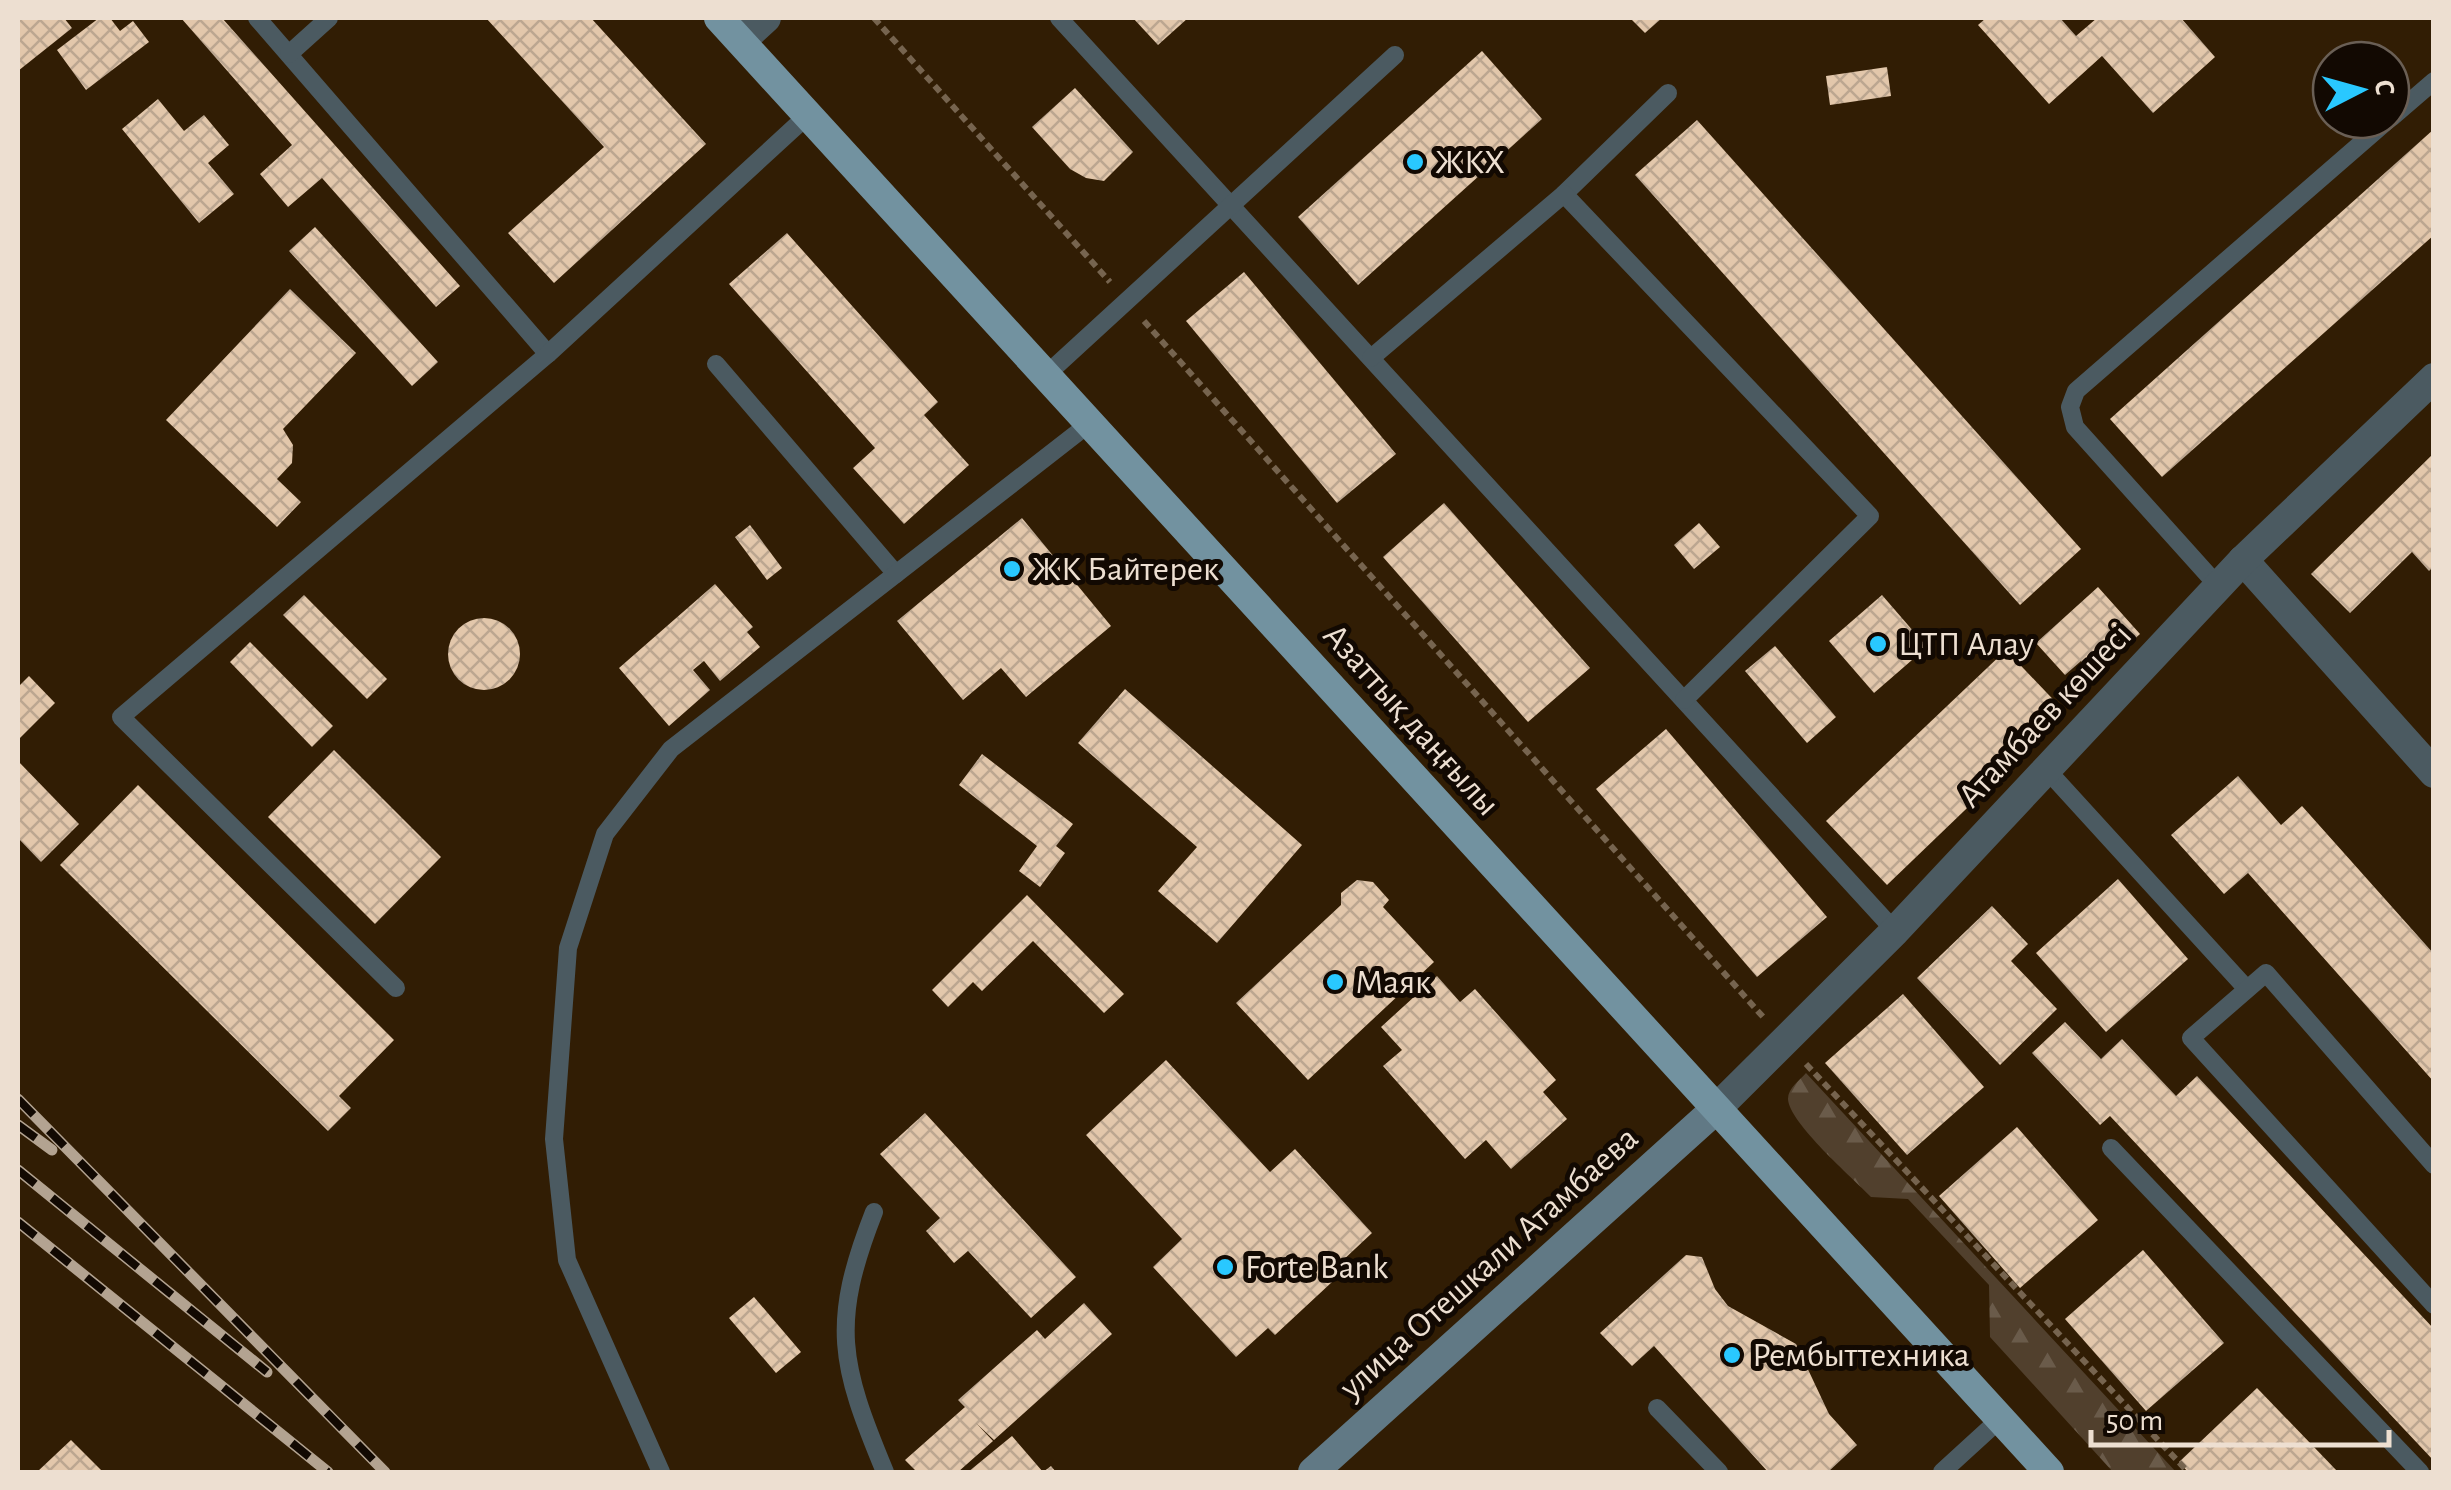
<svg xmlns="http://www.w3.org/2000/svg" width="2451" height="1490" font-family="'Alegreya Sans',sans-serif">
  <defs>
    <pattern id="forest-firs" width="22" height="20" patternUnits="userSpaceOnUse" patternTransform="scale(2.5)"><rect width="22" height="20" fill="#51402d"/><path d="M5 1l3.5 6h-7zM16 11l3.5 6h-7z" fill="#6a5b4a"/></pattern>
    <pattern id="building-cross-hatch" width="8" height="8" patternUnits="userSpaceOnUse" patternTransform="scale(2.5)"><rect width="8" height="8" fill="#e2c7ab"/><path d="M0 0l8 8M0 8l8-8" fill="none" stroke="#bba690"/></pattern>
  </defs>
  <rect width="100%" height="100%" fill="#311d04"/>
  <path fill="url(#forest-firs)" d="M1806 1073 2176 1472H2113L1990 1337 1989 1285 1908 1199 1871 1197C1853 1178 1789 1123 1788 1099 1788 1088 1800 1080 1806 1073Z"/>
  <g fill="url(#building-cross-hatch)">
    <path d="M18 18H64L72 28 18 71Z"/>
    <path d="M99 18H110L120 31 133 21 149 42 86 90 57 50Z"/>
    <path d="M181 18H222L460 286 436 307 322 178 288 207 260 174 292 145Z"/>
    <path d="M486 18H591L706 144 554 283 508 233 604 147Z"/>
    <path d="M1133 18H1188L1158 45Z"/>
    <path d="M1630 18H1662L1645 33Z"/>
    <path d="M1986 18H2060L2076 36 2097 18H2181L2215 57 2153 113 2102 56 2049 104 1978 25Z"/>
    <path d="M1482 51 1542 119 1358 285 1298 217Z"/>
    <path d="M1887 67 1891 96 1830 105 1826 76Z"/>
    <path d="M1075 88 1133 152 1104 181 1086 178 1070 169 1032 127Z"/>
    <path d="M158 99 184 131 204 115 229 145 208 163 234 194 199 223 122 129Z"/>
    <path d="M1697 120 2081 549 2020 605 1635 175Z"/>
    <path d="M2434 129V235L2162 477 2110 419Z"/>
    <path d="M315 227 438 362 412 386 289 251Z"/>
    <path d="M787 233 938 402 924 415 969 465 904 524 853 468 875 448 729 284Z"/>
    <path d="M1244 272 1396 454 1337 503 1186 321Z"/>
    <path d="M290 289 356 353 283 429 293 445 292 463 277 479 301 502 277 527 166 420Z"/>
    <path d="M2434 453V566L2429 571 2412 552 2350 613 2311 574Z"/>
    <path d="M1444 503 1590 668 1528 722 1383 557Z"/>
    <path d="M1022 518 1111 626 1026 697 1001 668 963 700 897 621Z"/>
    <path d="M1699 523 1720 547 1694 569 1674 545Z"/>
    <path d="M750 525 782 568 767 580 735 537Z"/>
    <path d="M715 584 753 627 747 632 760 647 720 681 704 661 693 670 710 690 669 726 619 668Z"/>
    <path d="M2098 587 2140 634 2094 676 2081 661 2065 675 2036 643Z"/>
    <path d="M304 595 387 679 367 699 283 615Z"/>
    <path d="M1882 595 1927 647 1874 693 1829 641Z"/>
    <circle cx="484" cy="654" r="36"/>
    <path d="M250 642 333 726 312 747 230 662Z"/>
    <path d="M1775 646 1836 717 1807 743 1745 671Z"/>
    <path d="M2006 650 2066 713 1887 885 1826 821Z"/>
    <path d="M29 676 55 703 18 740V687Z"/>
    <path d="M1125 689 1302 845 1217 943 1158 891 1197 847 1078 743Z"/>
    <path d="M1666 729 1827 917 1757 977 1596 789Z"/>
    <path d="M334 750 441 857 375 924 268 817Z"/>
    <path d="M982 754 1073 824 1056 846 1065 853 1040 887 1019 871 1037 846 959 785Z"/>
    <path d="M18 761 79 824 41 862 18 838Z"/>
    <path d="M2238 776 2281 825 2302 806 2434 954V1082L2248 873 2224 894 2171 835Z"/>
    <path d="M138 785 394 1040 339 1096 351 1108 328 1131 60 865Z"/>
    <path d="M2118 879 2188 959 2106 1032 2036 953Z"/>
    <path d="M1357 880 1373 882 1389 900 1383 907 1434 962 1308 1080 1236 1003 1341 905V893Z"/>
    <path d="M1027 895 1124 994 1104 1013 1033 941 982 991 973 982 948 1007 932 990Z"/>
    <path d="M1992 906 2028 944 2011 961 2057 1009 2000 1065 1917 978Z"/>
    <path d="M1437 976 1460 1002 1475 989 1556 1080 1543 1092 1567 1119 1511 1169 1486 1140 1465 1159 1383 1066 1402 1050 1381 1027Z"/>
    <path d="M1903 994 1984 1087 1907 1155 1825 1063Z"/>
    <path d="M2065 1022 2101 1059 2122 1039 2176 1096 2197 1076 2434 1329V1461L2110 1116 2100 1125 2032 1053Z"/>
    <path d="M1166 1060 1270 1172 1295 1149 1372 1233 1340 1263 1346 1269 1275 1335 1268 1328 1236 1357 1153 1267 1182 1239 1086 1135Z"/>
    <path d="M925 1113 1076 1277 1031 1318 968 1251 954 1263 926 1231 940 1218 880 1154Z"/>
    <path d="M2017 1127 2098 1220 2020 1288 1939 1196Z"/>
    <path d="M2143 1250 2224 1343 2146 1411 2065 1319Z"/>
    <path d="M1686 1255 1702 1257 1715 1289 1728 1306 1796 1344 1829 1414 1857 1445 1828 1472H1768L1654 1346 1632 1366 1600 1333Z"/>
    <path d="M754 1297 801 1352 776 1373 729 1318Z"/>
    <path d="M1084 1303 1112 1334 994 1440 976 1423 993 1441 958 1472H917L905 1460 965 1407 958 1400 1037 1330 1045 1339Z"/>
    <path d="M2257 1388 2338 1472H2188L2179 1462Z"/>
    <path d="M1012 1436 1043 1472 1051 1466 1056 1472H968Z"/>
    <path d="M71 1440 103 1472H37Z"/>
  </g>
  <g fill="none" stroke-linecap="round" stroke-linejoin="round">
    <g stroke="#76644f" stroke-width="6" stroke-dasharray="8 5" stroke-linecap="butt">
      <path d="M874 18 1110 282"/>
      <path d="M1144 321 1764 1018"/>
      <path d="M1806 1064 2188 1472"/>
    </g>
    <g stroke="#4b5a61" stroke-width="18">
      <path d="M257 18 548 354"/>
      <path d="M1059 18 1895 931"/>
      <path d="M289 54 329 18"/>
      <path d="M2391 118 2434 81"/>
      <path d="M1564 194 1668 93"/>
      <path d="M1371 358 1564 194 1870 516 1684 700"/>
      <path d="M716 364 896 574"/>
      <path d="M1046 375 1395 55"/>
      <path d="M2218 586 2075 427 2070 407 2076 391 2388 120"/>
      <path d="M2047 770 2246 988"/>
      <path d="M396 988 121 717 548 354 808 115"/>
      <path d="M2111 1148 2420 1472"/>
      <path d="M2434 1165 2266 973 2191 1038 2434 1305"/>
      <path d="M874 1212C830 1324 840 1364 885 1472"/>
      <path d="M1657 1408 1719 1472"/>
      <path d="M661 1472 567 1260 554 1139 568 948 605 834 671 749 1090 423"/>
      <path d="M1942 1472 2000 1419"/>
    </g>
    <g stroke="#4b5a61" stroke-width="30">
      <path d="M741 41 766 18"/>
      <path d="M2243 560 2434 773"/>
      <path d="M1716 1109 1895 931 2243 560 2434 378"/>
    </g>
    <path stroke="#617985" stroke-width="30" d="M1313 1472 1716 1109"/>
    <path stroke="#7292a0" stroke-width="30" d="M719 18 2049 1472"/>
    <defs>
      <g id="rail">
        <path d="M18 1099 385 1472"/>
        <path d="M18 1125 52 1150"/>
        <path d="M18 1170 267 1372"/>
        <path d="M18 1222 328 1472"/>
      </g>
    </defs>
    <use href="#rail" stroke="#b3a391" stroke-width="11"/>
    <use href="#rail" stroke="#120902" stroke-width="8" stroke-dasharray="22" stroke-linecap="butt"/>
  </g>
  <g fill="#29c8ff" stroke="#120902" stroke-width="4">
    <circle cx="1415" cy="162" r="10"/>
    <circle cx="1012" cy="569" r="10"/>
    <circle cx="1878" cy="644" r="10"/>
    <circle cx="1335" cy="982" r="10"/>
    <circle cx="1225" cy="1267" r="10"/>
    <circle cx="1732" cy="1355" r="10"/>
  </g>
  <g text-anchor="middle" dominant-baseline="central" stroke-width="10" stroke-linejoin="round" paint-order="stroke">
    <g font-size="35" fill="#eddfd1" stroke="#120902" text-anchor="start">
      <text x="1435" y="162">ЖКХ</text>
      <text x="1032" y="569">ЖК Байтерек</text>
      <text x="1898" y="644">ЦТП Алау</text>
      <text x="1355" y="982">Маяк</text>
      <text x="1245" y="1267">Forte Bank</text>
      <text x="1752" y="1355">Рембыттехника</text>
    </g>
    <g font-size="35" fill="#eddfd1" stroke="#120902">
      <text transform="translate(2045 716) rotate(-47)">Атамбаев көшесі</text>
      <text transform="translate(1411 720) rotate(48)">Азаттық даңғылы</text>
      <text transform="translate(1489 1263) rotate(-42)">улица Отешкали Атамбаева</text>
    </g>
  </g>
  <rect width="2451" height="1490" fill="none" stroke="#eddfd1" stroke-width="40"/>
  <g transform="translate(2361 90) rotate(84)"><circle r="48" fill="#120902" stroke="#6a5f55" stroke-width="2.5"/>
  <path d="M0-8L18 38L0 25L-18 38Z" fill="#29c8ff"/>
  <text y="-15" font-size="28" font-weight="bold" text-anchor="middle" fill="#eddfd1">С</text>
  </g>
  <path d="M2091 1430v15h298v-15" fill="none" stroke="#eddfd1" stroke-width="5"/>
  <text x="2106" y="1430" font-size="30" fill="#eddfd1" stroke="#120902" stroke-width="8" paint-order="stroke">50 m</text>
</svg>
